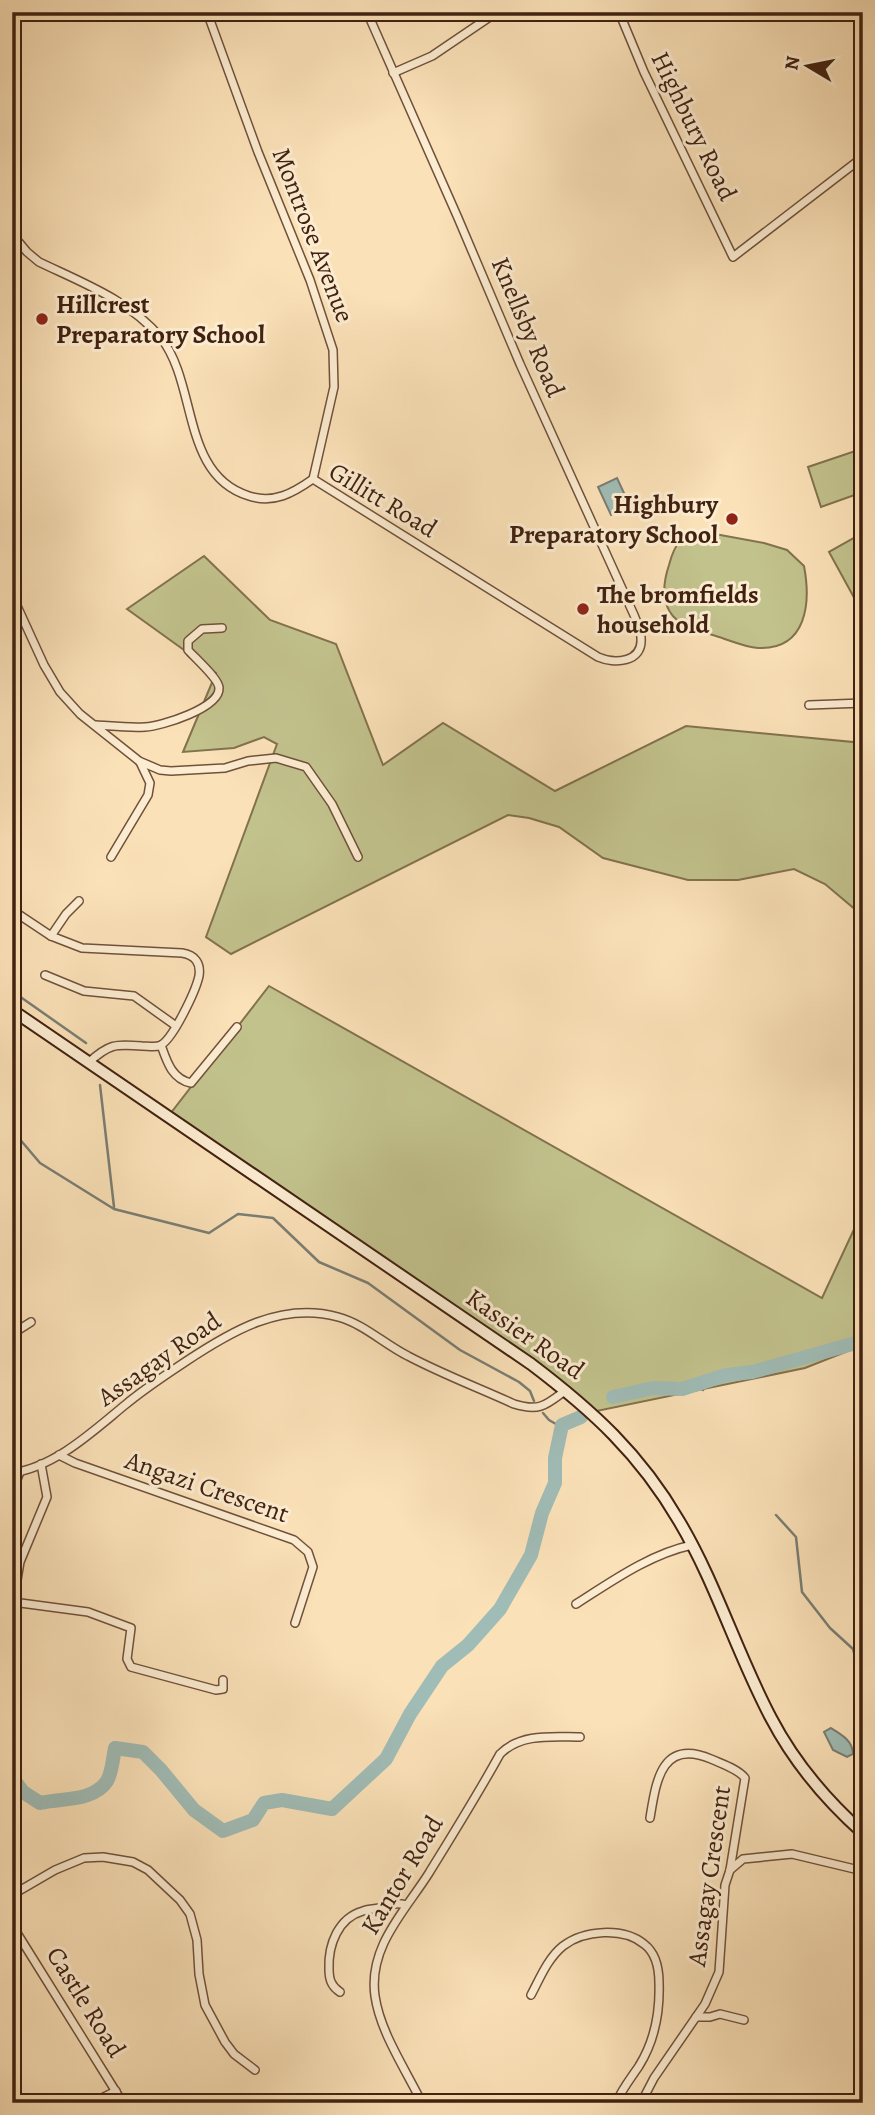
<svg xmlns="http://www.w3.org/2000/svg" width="875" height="2115" font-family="Alegreya,serif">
  <rect width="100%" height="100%" fill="#fbe1b8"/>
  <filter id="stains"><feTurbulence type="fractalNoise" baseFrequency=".00286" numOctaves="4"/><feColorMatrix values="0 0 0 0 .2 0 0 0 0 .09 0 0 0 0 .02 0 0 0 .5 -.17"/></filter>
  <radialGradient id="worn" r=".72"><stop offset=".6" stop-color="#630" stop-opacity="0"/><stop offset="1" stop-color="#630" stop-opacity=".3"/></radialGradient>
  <g fill="#c2c28d" stroke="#82724e" stroke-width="2">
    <path d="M861 449 863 492 821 507 808 467Z"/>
    <path d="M704 532 764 543 787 550 804 566C811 603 807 650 758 648 744 647 729 640 716 636 701 631 679 627 670 612 661 598 664 580 669 565 675 542 681 536 704 532Z"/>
    <path d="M861 534 863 538V614L829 552Z"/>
    <path d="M204 556 270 620 336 644 383 765 443 723 555 791 686 726 863 743V916L825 884 794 869 738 880H688L603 858 559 827 529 818 508 815 231 954 206 937 277 744 264 737 234 748 183 752 216 673 127 609Z"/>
    <path d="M269 986 822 1298 863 1210V1345L805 1368 592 1412 167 1118Z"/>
  </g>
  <g fill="#a0bcb6" stroke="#7a7e74" stroke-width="2">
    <path d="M617 478 630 506 611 515 598 487Z"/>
    <path d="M831 1728C841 1734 853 1741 853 1754L847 1757 833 1750 824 1732Z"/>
  </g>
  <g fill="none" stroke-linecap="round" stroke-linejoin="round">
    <g stroke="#7a7e74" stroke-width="2.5">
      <path d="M12 991 86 1043"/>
      <path d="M100 1085 114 1207"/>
      <path d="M12 1130 40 1163 114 1209 209 1233 238 1214 273 1218 319 1262 368 1283 460 1350 519 1382 530 1391 534 1401"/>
      <path d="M700 1383 703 1390"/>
      <path d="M543 1413 549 1420 561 1427"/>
      <path d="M776 1515 796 1537 802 1592 830 1628 853 1649 863 1686"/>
      <path d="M332 1807V1809"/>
    </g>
    <g stroke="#a0bcb6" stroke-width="14">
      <path d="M613 1397 653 1388 682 1389 726 1375 752 1372 863 1341"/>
      <path d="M12 1777 23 1792 40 1803C61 1798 93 1802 107 1781 112 1773 113 1757 115 1748L143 1752 161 1770 194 1810 223 1831 253 1820 264 1803 282 1800 332 1809 386 1759 410 1714 442 1666 468 1645 500 1609 531 1555 542 1513 555 1483V1458L562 1425 581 1417"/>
    </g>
    <defs>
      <g id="street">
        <path d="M207 12 258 152 310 280 333 350 334 387 313 479"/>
        <path d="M619 12 644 72 733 257 863 157"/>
        <path d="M393 73 432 56 497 12"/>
        <path d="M12 234 27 252 39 262C83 283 129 300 161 338 198 385 181 475 249 496 274 504 293 493 313 479"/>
        <path d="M313 479 598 657C614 664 643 663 641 638 641 630 637 623 634 615L520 364 458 218 367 12"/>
        <path d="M12 595 44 665 60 692 80 714 139 761 160 770 171 771 225 768 248 761 276 758 306 767 332 804 358 857"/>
        <path d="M809 705 863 703"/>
        <path d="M96 725C112 726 129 728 145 727 162 726 220 708 219 688 219 679 195 658 188 650V641L202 629 222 628"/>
        <path d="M111 857 148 795 150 783 140 762"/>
        <path d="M12 910 51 936 82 948 182 953C195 955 201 963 199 976 196 990 172 1042 159 1046 154 1047 147 1046 142 1046 114 1044 109 1044 88 1063"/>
        <path d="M51 936 66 914 79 901"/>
        <path d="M45 975 84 991 134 996 176 1026"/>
        <path d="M161 1045C167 1062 172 1079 191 1083L237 1027"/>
        <path d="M12 1334 31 1322"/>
        <path d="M59 1455 75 1463 294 1540 308 1552 313 1567 295 1623"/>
        <path d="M12 1473C55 1467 92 1432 125 1405 144 1389 164 1376 185 1362 230 1332 281 1301 338 1317 364 1324 384 1344 408 1356 442 1374 479 1388 514 1404 540 1412 546 1405 566 1390"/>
        <path d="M12 1492 20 1472"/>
        <path d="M13 1602 88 1612 131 1628 127 1659 131 1667 216 1690 223 1689V1680"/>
        <path d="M576 1604C612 1581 650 1554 692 1545"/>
        <path d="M12 1610 20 1562 47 1497 41 1464"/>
        <path d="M730 1870 743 1859 792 1854 863 1871"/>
        <path d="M12 1895 55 1870 84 1858 103 1857 133 1862 148 1870 180 1900 190 1914 197 1940 199 1974 205 2005 225 2042 234 2054 255 2070"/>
        <path d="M12 1925 123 2103"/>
        <path d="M340 1992C331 1986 329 1979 329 1969 328 1945 338 1918 363 1911 368 1909 374 1909 380 1908 390 1905 395 1902 406 1905"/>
        <path d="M531 1995C540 1978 548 1958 563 1946 584 1930 623 1927 644 1944 656 1953 659 1969 659 1983 660 2012 654 2042 639 2066 631 2078 622 2089 616 2103"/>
        <path d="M696 2017H710L720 2014 744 2020"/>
        <path d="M92 2103 116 2091"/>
        <path d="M422 2103C406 2070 380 2032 375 1996 368 1947 405 1911 429 1873 453 1834 478 1794 500 1754 521 1733 552 1737 580 1737"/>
        <path d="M641 2103 654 2078 705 2004 719 1972 725 1885 730 1870 745 1778C738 1769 722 1764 711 1759 661 1738 656 1782 650 1818"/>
      </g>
      <path id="secondary" d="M12 1010 531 1364C593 1411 640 1454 679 1521 716 1583 737 1654 771 1718 794 1762 826 1800 863 1833"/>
    </defs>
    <use href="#street" stroke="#70513a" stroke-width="10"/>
    <use href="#secondary" stroke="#412110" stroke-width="14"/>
    <use href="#street" stroke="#fcecd1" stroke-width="7"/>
    <use href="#secondary" stroke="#fcecd1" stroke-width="10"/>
  </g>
  <g fill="#8f2418" stroke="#fcecd1" stroke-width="2.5">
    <circle cx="42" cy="319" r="7"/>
    <circle cx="732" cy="519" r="7"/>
    <circle cx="583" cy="609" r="7"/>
  </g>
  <g text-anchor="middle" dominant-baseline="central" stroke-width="6" stroke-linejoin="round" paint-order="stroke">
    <g font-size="26" fill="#412110" stroke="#fcecd1">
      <text transform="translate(694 126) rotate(64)">Highbury Road</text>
      <text transform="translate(313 235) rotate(69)">Montrose Avenue</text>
      <text transform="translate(528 327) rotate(67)">Knellsby Road</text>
      <text transform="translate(383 500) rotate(31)">Gillitt Road</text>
      <text transform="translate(525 1334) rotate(35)">Kassier Road</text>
      <text transform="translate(159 1359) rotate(-35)">Assagay Road</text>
      <text transform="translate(207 1487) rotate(19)">Angazi Crescent</text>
      <text transform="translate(402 1875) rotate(-59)">Kantor Road</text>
      <text transform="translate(709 1876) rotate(-82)">Assagay Crescent</text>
      <text transform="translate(86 2002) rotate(58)">Castle Road</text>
    </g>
    <g font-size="26" font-weight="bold" fill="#412110" stroke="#fcecd1" text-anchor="start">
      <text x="56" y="304">Hillcrest<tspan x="56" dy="30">Preparatory School</tspan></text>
      <text x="718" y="504" text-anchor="end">Highbury<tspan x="718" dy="30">Preparatory School</tspan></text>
      <text x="597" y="594">The bromfields<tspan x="597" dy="30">household</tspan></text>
    </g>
  </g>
  <rect width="875" height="2115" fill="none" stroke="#fbe1b8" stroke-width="42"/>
  <rect x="14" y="14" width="847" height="2087" fill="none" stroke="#412110" stroke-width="3.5"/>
  <rect x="21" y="21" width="833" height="2073" fill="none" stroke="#412110" stroke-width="2"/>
  <g transform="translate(808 66) rotate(280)" stroke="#fcecd1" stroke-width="5" paint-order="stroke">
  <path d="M0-5L12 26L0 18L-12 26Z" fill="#412110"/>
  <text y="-10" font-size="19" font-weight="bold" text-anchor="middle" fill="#412110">N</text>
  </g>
  <rect width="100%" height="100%" filter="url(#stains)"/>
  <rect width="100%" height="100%" fill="url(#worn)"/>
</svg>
